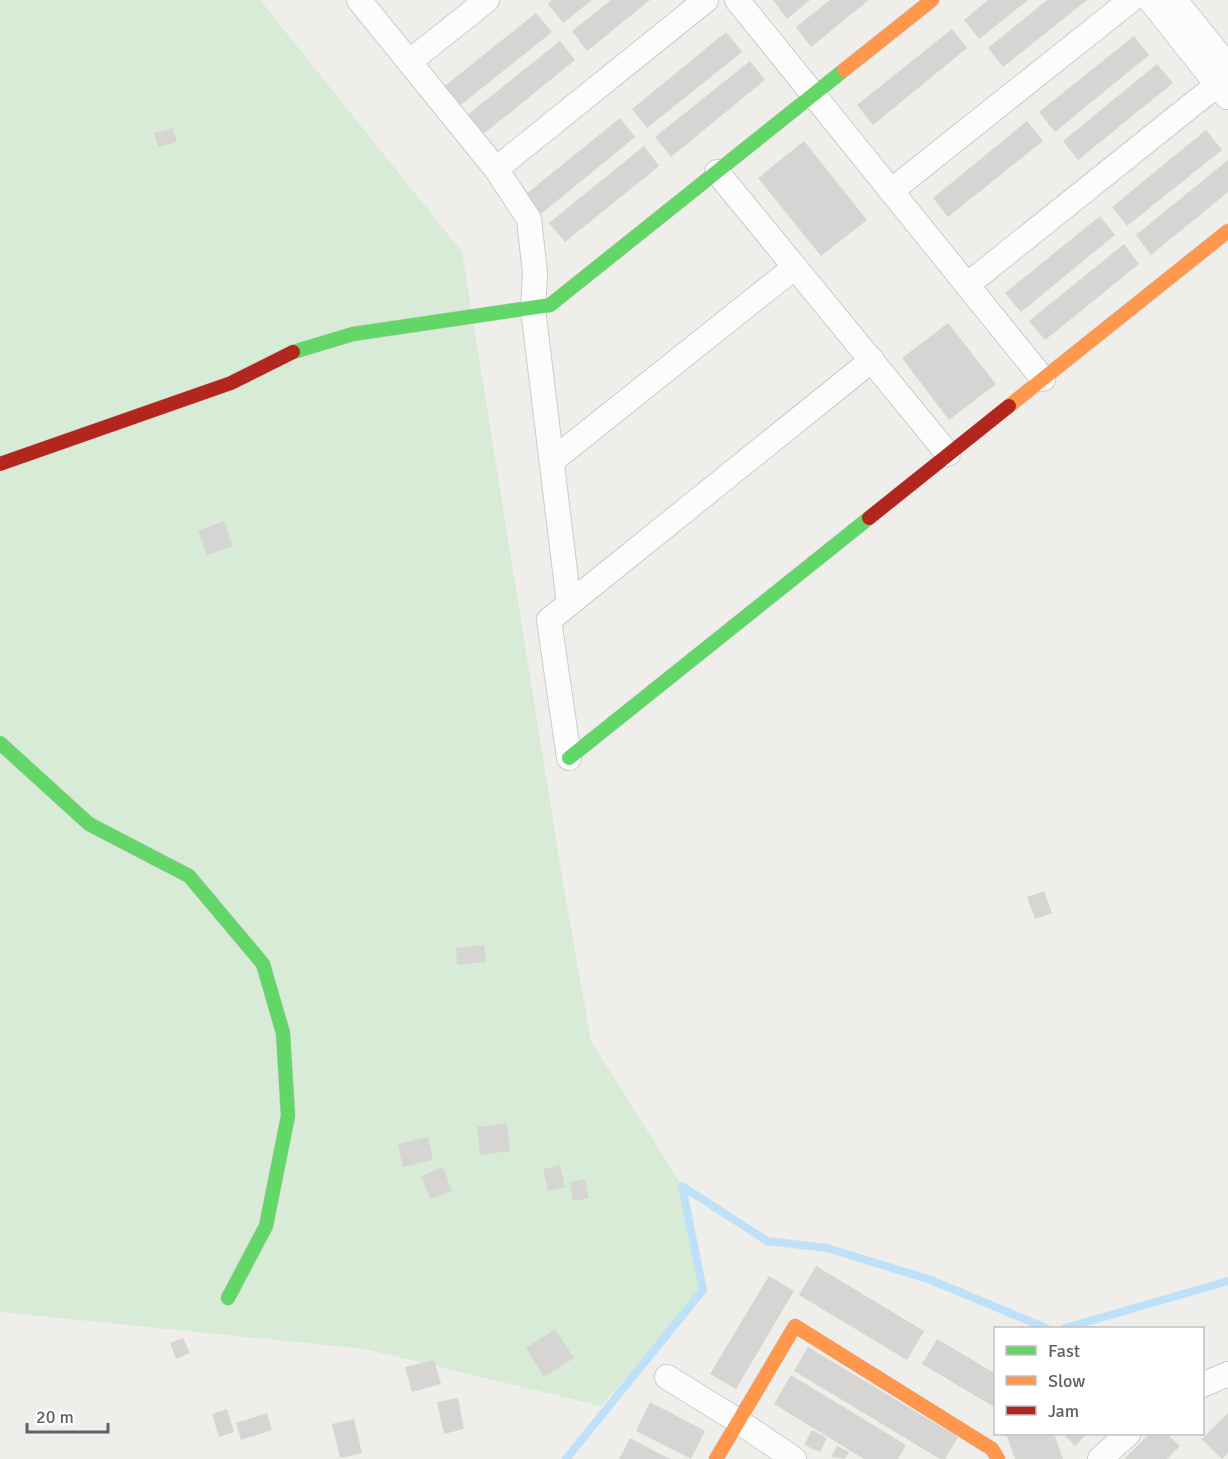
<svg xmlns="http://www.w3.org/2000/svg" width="1228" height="1459" font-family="Signika,sans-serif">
  <rect width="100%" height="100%" fill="#efeeea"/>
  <path fill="#d8ebd6" d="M0 0H260L462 252 565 895 591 1041 682 1186 703 1290 601 1406 365 1349 0 1312Z"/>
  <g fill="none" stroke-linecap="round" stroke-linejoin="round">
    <g stroke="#bfe0f9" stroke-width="8">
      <path d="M682 1186 767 1241 827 1248 931 1280 1046 1328"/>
      <path d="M1065 1328 1228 1281"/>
      <path d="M566 1459 703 1290 682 1186"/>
    </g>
  </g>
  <g fill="#d6d5d3">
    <path d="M552 0H592L563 23 548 4Z"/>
    <path d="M611 0H650L587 51 572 31Z"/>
    <path d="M773 0H810L787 19Z"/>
    <path d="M830 0H869L811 47 796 27Z"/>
    <path d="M988 0H1028L979 39 964 20Z"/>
    <path d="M1047 0H1087L1003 67 988 48Z"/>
    <path d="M536 13 552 32 457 108 441 89Z"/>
    <path d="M952 29 967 48 873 125 857 105Z"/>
    <path d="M726 32 742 52 647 128 632 109Z"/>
    <path d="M1134 36 1149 55 1055 132 1039 112Z"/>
    <path d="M560 41 575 60 481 136 465 117Z"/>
    <path d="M750 61 765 80 671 157 655 137Z"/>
    <path d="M1157 64 1173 83 1078 160 1063 141Z"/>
    <path d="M620 118 635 137 541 214 525 195Z"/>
    <path d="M1027 121 1043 141 948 217 933 198Z"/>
    <path d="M173 128 177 142 158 147 154 133Z"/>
    <path d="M1206 130 1222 150 1127 226 1112 207Z"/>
    <path d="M804 141 867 220 821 256 758 178Z"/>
    <path d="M644 146 659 166 565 242 549 223Z"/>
    <path d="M1228 160V192L1151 255 1136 235Z"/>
    <path d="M1100 216 1115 235 1021 312 1005 293Z"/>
    <path d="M1124 244 1139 264 1045 340 1029 321Z"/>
    <path d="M948 323 996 384 949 420 902 358Z"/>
    <path d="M224 521 233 546 207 555 198 531Z"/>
    <path d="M1044 891 1052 913 1035 919 1027 897Z"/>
    <path d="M484 945 486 962 457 965 456 948Z"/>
    <path d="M507 1123 510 1151 480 1155 477 1127Z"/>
    <path d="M428 1137 433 1160 403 1167 398 1144Z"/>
    <path d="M560 1165 565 1187 548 1191 543 1169Z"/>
    <path d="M443 1167 452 1191 430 1199 421 1176Z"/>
    <path d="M585 1179 589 1198 573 1201 570 1182Z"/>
    <path d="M816 1266 924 1331 907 1360 799 1295Z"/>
    <path d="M769 1276 794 1291 736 1389 710 1374Z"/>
    <path d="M555 1329 574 1358 544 1377 526 1348Z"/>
    <path d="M183 1338 190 1353 176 1359 170 1343Z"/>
    <path d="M937 1339 996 1374V1408L922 1364Z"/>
    <path d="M808 1347 958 1437 945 1459H940L794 1371Z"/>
    <path d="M434 1360 441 1384 412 1392 405 1367Z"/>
    <path d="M791 1375 906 1445 898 1459H864L774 1404Z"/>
    <path d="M458 1398 464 1429 444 1434 437 1402Z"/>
    <path d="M650 1402 705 1431 691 1459 636 1431Z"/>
    <path d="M227 1409 234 1432 219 1437 212 1414Z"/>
    <path d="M267 1413 272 1430 241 1440 236 1423Z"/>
    <path d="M1228 1413V1453L1222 1459 1202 1439Z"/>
    <path d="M354 1419 362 1453 340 1458 332 1424Z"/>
    <path d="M812 1430 827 1438 820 1452 804 1445Z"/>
    <path d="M1006 1434H1054L1063 1459H1015Z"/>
    <path d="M1063 1434H1087L1075 1446Z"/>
    <path d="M1149 1434H1167L1180 1446 1167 1459H1124Z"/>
    <path d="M630 1438 658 1453 671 1459H619Z"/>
    <path d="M837 1446 849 1452 845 1459 831 1457Z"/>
  </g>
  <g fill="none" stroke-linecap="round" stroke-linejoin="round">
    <defs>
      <g id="street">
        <path d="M359 0 496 169 529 219 535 273 533 309 569 604"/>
        <path d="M737 0 1043 379"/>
        <path d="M1150 0 1227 97"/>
        <path d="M1175 0 1228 66"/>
        <path d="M409 62 487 0"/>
        <path d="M496 169 706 0"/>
        <path d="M717 172 948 454"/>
        <path d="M891 191 1131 0"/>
        <path d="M967 285 1228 76"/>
        <path d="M553 460 795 267"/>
        <path d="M569 758 549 620 872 360"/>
        <path d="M667 1377 738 1421 794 1459"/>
        <path d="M1202 1385 1228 1374"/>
        <path d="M1100 1459 1128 1434"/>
      </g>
      <g id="fast">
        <path d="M293 352 353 334 550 305 844 70"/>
        <path d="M0 743 89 824 189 876 263 964 283 1033 288 1116 266 1226 228 1298"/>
        <path d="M569 758 869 518"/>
      </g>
      <g id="slow">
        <path d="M844 70 932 0"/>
        <path d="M1009 406 1228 231"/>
        <path d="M716 1459 795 1326 992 1449 998 1459"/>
      </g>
      <g id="jam">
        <path d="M0 464 231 383 293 352"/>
        <path d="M869 518 1009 406"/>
      </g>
    </defs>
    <use href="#street" stroke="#cbcccc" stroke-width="26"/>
    <use href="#fast" stroke="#cacacb" stroke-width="15"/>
    <use href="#slow" stroke="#cacacb" stroke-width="15"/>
    <use href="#jam" stroke="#cacacb" stroke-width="15"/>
    <use href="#street" stroke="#fdfcfc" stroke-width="24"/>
    <use href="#fast" stroke="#63d668" stroke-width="14"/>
    <use href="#slow" stroke="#ff974d" stroke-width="14"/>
    <use href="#jam" stroke="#b3261e" stroke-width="14"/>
  </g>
  <rect x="994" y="1327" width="210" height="108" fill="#ffffff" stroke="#bfc1c3" stroke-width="1.5"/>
  <rect x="1006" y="1346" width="30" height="9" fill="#63d668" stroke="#bfc1c3" stroke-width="1.5"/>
  <text x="1048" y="1357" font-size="18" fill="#5f6368">Fast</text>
  <rect x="1006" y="1376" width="30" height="9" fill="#ff974d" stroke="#bfc1c3" stroke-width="1.5"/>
  <text x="1048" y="1387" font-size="18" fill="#5f6368">Slow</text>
  <rect x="1006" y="1406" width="30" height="9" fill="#b3261e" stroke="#bfc1c3" stroke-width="1.5"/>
  <text x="1048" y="1417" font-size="18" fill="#5f6368">Jam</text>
  <path d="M27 1423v9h81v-9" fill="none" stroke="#5f6368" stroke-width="3"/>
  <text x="36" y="1423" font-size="18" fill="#5f6368" stroke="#ffffff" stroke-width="4.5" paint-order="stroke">20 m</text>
</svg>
